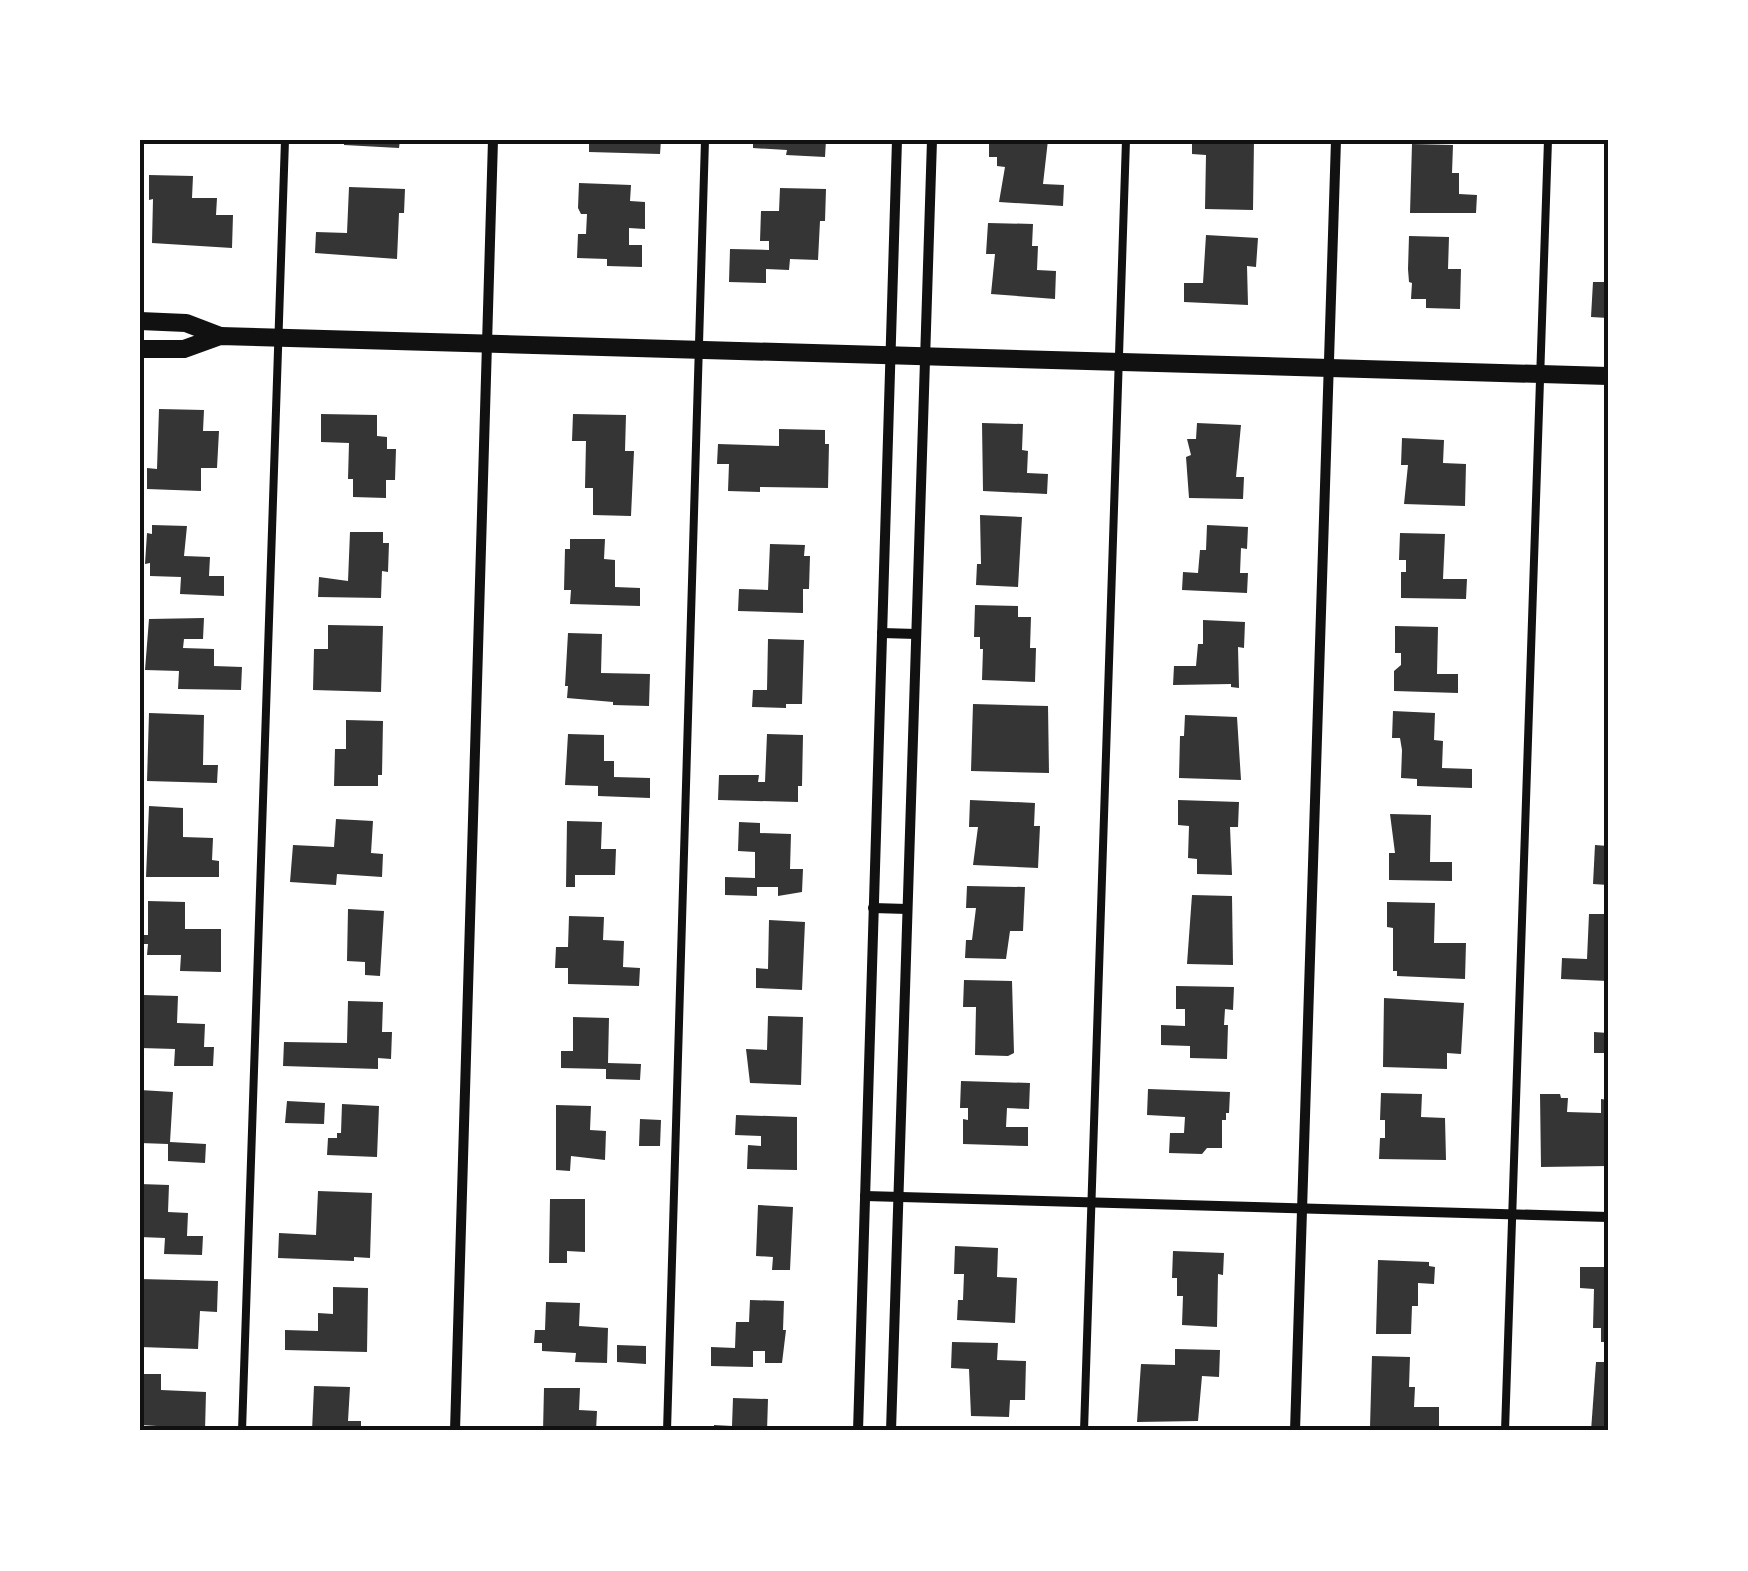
<svg xmlns="http://www.w3.org/2000/svg" width="1748" height="1571" font-family="'Fira Sans',sans-serif">
  <rect width="100%" height="100%" fill="#fff"/>
  <g fill="#353535">
    <path d="M344 140H400L399 148 344 145Z"/>
    <path d="M589 140H661L660 154 589 152Z"/>
    <path d="M753 140H826L825 157 786 155 787 150 753 148Z"/>
    <path d="M989 140H1048L1043 184 1064 185 1063 206 999 202 1005 167 997 166V157H989Z"/>
    <path d="M1192 140H1254L1253 210 1205 209 1206 155 1192 154Z"/>
    <path d="M1412 144 1453 145 1452 173H1459V194L1477 195 1476 213H1410Z"/>
    <path d="M149 175 193 176 192 198H217L216 215H233L232 248 152 243 153 199 149 200Z"/>
    <path d="M579 183 631 185 630 201 645 202V229L629 228V245H642V267L607 266V259L577 258 578 234H586L587 214H581L578 208Z"/>
    <path d="M349 187 405 189 404 213H399L397 259 315 253 316 232 347 233Z"/>
    <path d="M780 188 826 189 825 221H820L818 260 790 259 789 270 766 269V283L729 282 730 249 769 250V241H760L761 211H779Z"/>
    <path d="M988 223 1033 224 1032 246H1038L1037 270 1056 271 1055 299 991 294 995 254H986Z"/>
    <path d="M1206 235 1258 238 1256 267 1247 266 1248 305 1184 302V283H1203Z"/>
    <path d="M1409 236 1449 237 1448 269H1461L1460 309 1426 308V299H1411L1412 283 1409 282 1408 269Z"/>
    <path d="M1605 259H1608V318L1591 317 1593 282H1604Z"/>
    <path d="M159 409 204 410 203 431H219L217 468H201V491L147 489V468L157 469Z"/>
    <path d="M321 414 377 415V436L387 437V449H396L395 480H386V498L353 497V479H348L349 443 321 442Z"/>
    <path d="M573 414 626 415 625 451H634L631 516 593 515V488H585L586 441H572Z"/>
    <path d="M982 423 1023 424 1022 450 1028 451 1027 473 1048 474 1047 494 983 491Z"/>
    <path d="M1197 423 1241 425 1236 477H1244L1243 499 1189 498 1186 457 1191 455 1187 439H1196Z"/>
    <path d="M779 429 825 430V444H829L828 488 760 487V492L728 491 729 464H717L718 444 779 446Z"/>
    <path d="M1402 438 1444 440 1443 463 1466 464 1465 506 1404 504 1408 465H1401Z"/>
    <path d="M980 515 1022 517 1018 587 976 585 977 564H981Z"/>
    <path d="M152 525 187 526 184 556 210 557 209 576H224V596L180 594 181 577 150 576V563L145 564 147 533 152 534Z"/>
    <path d="M1207 525 1248 527 1247 549 1241 548 1240 573H1248L1247 593 1182 590 1183 572 1198 573 1200 550H1206Z"/>
    <path d="M350 532H383V543H389L388 572 382 571 381 598 318 597 319 577 348 581Z"/>
    <path d="M1400 533 1445 534 1443 579H1467L1466 599 1401 598V572H1406V560H1399Z"/>
    <path d="M570 539H605L604 559 615 560V587L640 588V606L570 604 571 590H564L565 549H570Z"/>
    <path d="M770 544 805 545 804 556H810L809 589H803V613L738 611 739 589 768 590Z"/>
    <path d="M975 605 1018 606V617H1031L1030 648H1036L1035 682 982 680 983 649H980V637H974Z"/>
    <path d="M204 618 203 639H184L183 648 214 649V666L242 667 241 690 178 689 179 671 145 670 149 619Z"/>
    <path d="M1203 620 1245 622 1244 648 1238 647 1239 688 1231 687V684L1173 685 1174 666H1196L1198 644H1203Z"/>
    <path d="M328 625 383 626 381 692 313 690 314 649H328Z"/>
    <path d="M1395 626 1438 627 1437 674H1458V693L1394 691V671L1401 665V653H1395Z"/>
    <path d="M568 633 602 634 601 673 650 674 649 706 613 705V702L567 698 568 686H565Z"/>
    <path d="M768 639 804 640 802 704H786V708L752 707 753 690H767Z"/>
    <path d="M973 704 1048 706 1049 773 971 771Z"/>
    <path d="M1393 711 1435 713 1434 740 1443 741 1442 768 1472 769V788L1417 786V779L1401 778 1402 750 1400 738H1392Z"/>
    <path d="M149 713 204 715 203 765H218L217 783 147 781Z"/>
    <path d="M1185 715 1237 717 1241 780 1179 778 1180 736H1184Z"/>
    <path d="M346 720 383 721 382 775H378V786H334L335 749H346Z"/>
    <path d="M568 734 604 735V761H614V777L650 778V798L598 796V786L565 785Z"/>
    <path d="M767 734 803 735 802 786H798V802L718 800 719 775H759L758 782H765Z"/>
    <path d="M970 800 1035 803 1034 826H1040L1038 868 973 865 978 827H969Z"/>
    <path d="M1178 800 1239 802 1238 827H1230L1232 875 1197 874V859L1188 858 1189 826 1178 825Z"/>
    <path d="M149 806 183 808V837L213 838 212 860 219 861V877H146Z"/>
    <path d="M1390 814 1431 815 1430 862H1452V881L1389 880V853H1395Z"/>
    <path d="M336 819 373 821 371 853 383 854 382 877 337 874 336 885 290 882 293 845 334 847Z"/>
    <path d="M567 821 602 822 601 849H616L615 875H575V887H566Z"/>
    <path d="M739 822 760 823V833L791 834 790 869H803L802 892 778 896V887H757V896L725 895V877L755 878V852L738 851Z"/>
    <path d="M1595 845 1608 846V885L1593 884Z"/>
    <path d="M967 886 1025 887 1023 931H1010L1006 959 965 958 966 940H972L976 908H966Z"/>
    <path d="M1192 895 1232 896 1233 965 1187 964Z"/>
    <path d="M148 901 185 902V929H221V972L180 971 181 955H147L148 944H143V935H148Z"/>
    <path d="M1387 902 1435 903 1434 943H1466L1465 979 1397 976V971H1393V928L1387 927Z"/>
    <path d="M348 909 384 911 380 976 365 975V962L347 961Z"/>
    <path d="M1589 914H1608V981L1561 979 1562 958 1587 959Z"/>
    <path d="M569 916 604 917 603 940 624 941 623 967 640 968 639 986 568 984V968H555L556 947H568Z"/>
    <path d="M769 920 805 922 802 990 756 988V968L768 969Z"/>
    <path d="M964 980 1012 981 1014 1053 1008 1056 975 1055 976 1007H963Z"/>
    <path d="M1176 986 1234 987 1233 1010 1225 1009 1224 1025H1228L1227 1059 1190 1058V1046L1161 1045V1025L1185 1026V1009H1176Z"/>
    <path d="M143 995 178 996 177 1023 205 1024 204 1047H214L213 1066H174L175 1049 141 1048Z"/>
    <path d="M1384 998 1464 1003 1461 1054 1447 1053V1069L1383 1067Z"/>
    <path d="M348 1001 383 1002 382 1032H392L391 1059 378 1058V1069L283 1066 284 1042 347 1043Z"/>
    <path d="M768 1016 803 1017 801 1085 750 1083 746 1049 767 1050Z"/>
    <path d="M573 1017 609 1018 608 1063 641 1064 640 1080 606 1079V1069L561 1068V1051H573Z"/>
    <path d="M1594 1032 1608 1033V1053H1594Z"/>
    <path d="M961 1081 1030 1083 1029 1109 1007 1108 1006 1127H1028V1146L963 1144V1119L968 1120V1108H960Z"/>
    <path d="M1148 1089 1230 1092 1229 1113H1226V1120H1222V1148H1207L1202 1154 1169 1153 1170 1133H1184L1185 1117 1147 1115Z"/>
    <path d="M140 1090 173 1092 170 1142 206 1144 205 1163 168 1161V1144L140 1143Z"/>
    <path d="M1381 1093 1422 1094 1421 1117 1445 1118 1446 1160 1379 1159 1380 1138H1385V1120H1380Z"/>
    <path d="M1540 1094H1560L1561 1098H1568L1567 1112 1601 1113V1099L1608 1100V1166L1541 1167Z"/>
    <path d="M287 1101 325 1103 324 1124 285 1123Z"/>
    <path d="M342 1104 379 1106 377 1157 327 1155 328 1138H337V1133H341Z"/>
    <path d="M556 1105 591 1106 590 1130 606 1131 605 1160 571 1156 570 1171 556 1170Z"/>
    <path d="M736 1115 797 1117V1170L747 1169 748 1145 761 1146V1136L735 1135Z"/>
    <path d="M640 1119 661 1120 660 1146H639Z"/>
    <path d="M140 1184 169 1185 168 1212 188 1213 187 1236H203L202 1255 164 1254 165 1238 140 1237Z"/>
    <path d="M318 1191 372 1193 370 1258 354 1257V1261L278 1258 279 1233 316 1235Z"/>
    <path d="M550 1199H585V1252L567 1251V1263H549Z"/>
    <path d="M758 1205 793 1207 790 1270H772L773 1257 756 1256Z"/>
    <path d="M955 1246 998 1248 997 1277 1017 1278 1015 1323 957 1320 958 1300H963L964 1274H954Z"/>
    <path d="M1173 1251 1224 1253 1223 1275 1218 1274 1217 1327 1182 1325 1183 1296H1177V1278H1172Z"/>
    <path d="M1378 1260 1429 1262V1266L1435 1267 1434 1284 1418 1283V1306H1412L1411 1334H1376Z"/>
    <path d="M1580 1267H1608V1342H1601V1328H1593L1594 1289 1580 1288Z"/>
    <path d="M140 1279 218 1281 217 1312 200 1311 198 1349 140 1347Z"/>
    <path d="M333 1287 368 1288 367 1352 285 1350V1330L318 1331V1313L333 1314Z"/>
    <path d="M750 1300 784 1301 783 1330H786L782 1363H765V1351H753V1367L711 1366V1347L735 1348 736 1322H749Z"/>
    <path d="M546 1302 580 1303 579 1326 608 1328 607 1363 575 1362 576 1353 542 1351V1343H534L535 1330H545Z"/>
    <path d="M952 1342 998 1343 997 1360 1026 1361 1025 1400H1010L1009 1417 971 1416 969 1369 951 1368Z"/>
    <path d="M617 1345 646 1346V1364L617 1362Z"/>
    <path d="M1175 1349 1220 1350 1219 1377 1202 1376 1198 1421 1137 1422 1141 1364 1175 1365Z"/>
    <path d="M1372 1356 1410 1357 1409 1387H1415L1414 1407H1439V1429L1370 1427Z"/>
    <path d="M1596 1362H1608V1431H1591Z"/>
    <path d="M140 1374H161V1390L206 1392 205 1431H157V1426L140 1425Z"/>
    <path d="M314 1386 350 1387 348 1421H361V1431H312Z"/>
    <path d="M544 1388H580L579 1410 597 1411 596 1431H543Z"/>
    <path d="M733 1398 768 1399 767 1431H714V1425L732 1426Z"/>
  </g>
  <g fill="none" stroke-linecap="round" stroke-linejoin="round">
    <g stroke="#111" stroke-width="8">
      <path d="M242 1431 285 140"/>
      <path d="M667 1431 705 140"/>
      <path d="M1084 1431 1126 140"/>
      <path d="M1505 1431 1548 140"/>
    </g>
    <g stroke="#111" stroke-width="10">
      <path d="M882 633 916 634"/>
      <path d="M873 908 907 909"/>
      <path d="M865 1196 1608 1217"/>
      <path d="M455 1431 493 140"/>
      <path d="M858 1431 897 140"/>
      <path d="M891 1431 932 140"/>
      <path d="M1295 1431 1336 140"/>
    </g>
    <g stroke="#111" stroke-width="18">
      <path d="M140 321 186 323 220 336"/>
      <path d="M140 349H184L220 336 1608 376"/>
    </g>
  </g>
  <rect width="1748" height="1571" fill="none" stroke="#ffffff" stroke-width="285"/>
  <rect x="142" y="142" width="1464" height="1286" fill="none" stroke="#111" stroke-width="4"/>
</svg>
